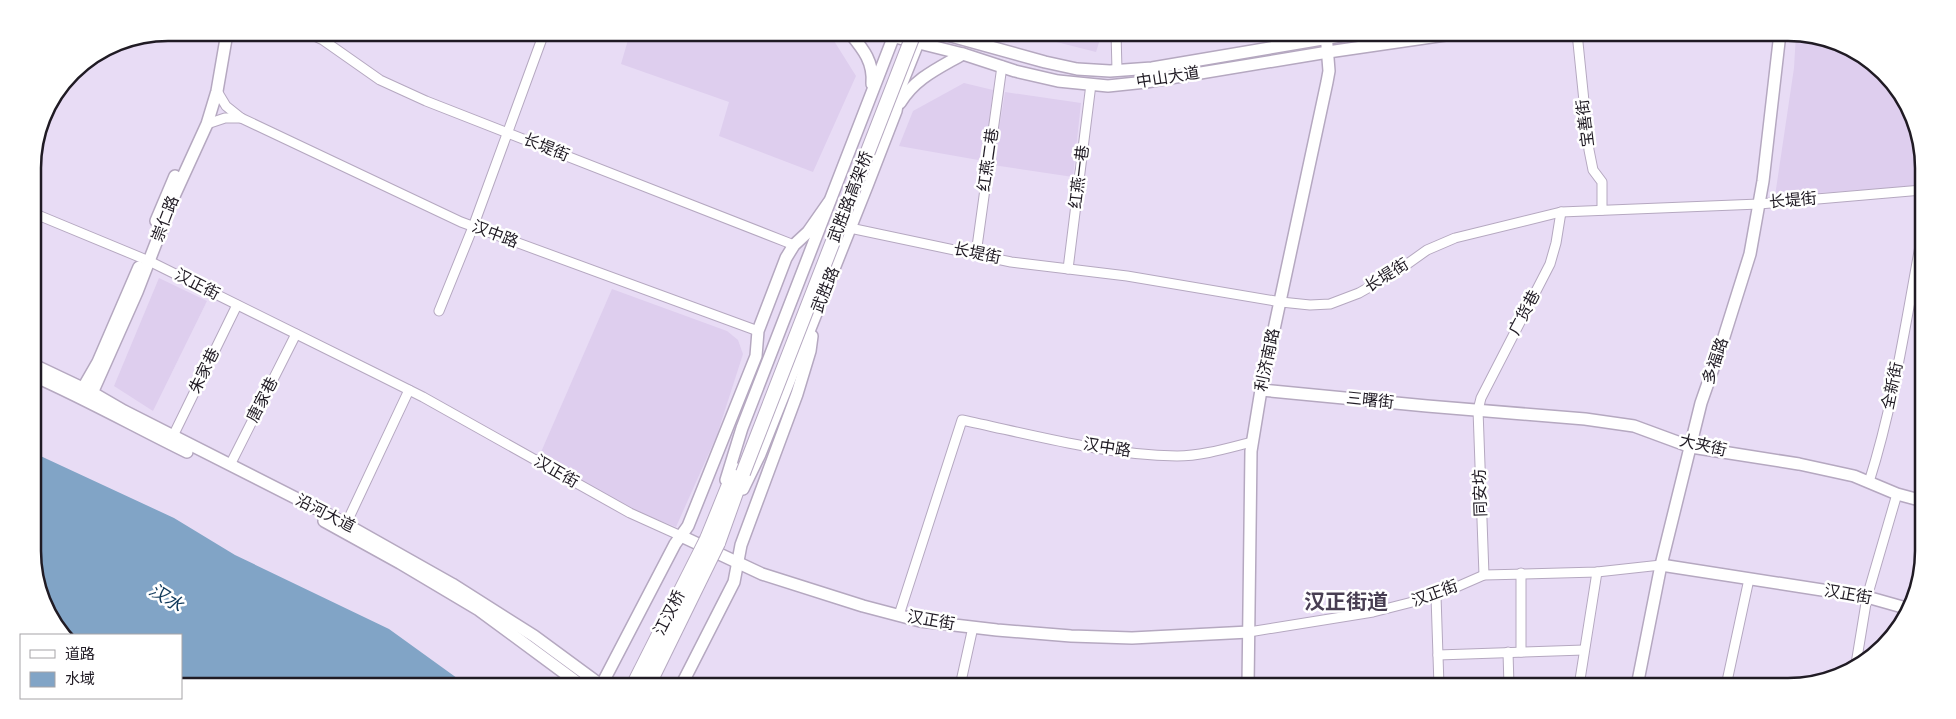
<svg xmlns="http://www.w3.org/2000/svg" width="1956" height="719" font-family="'Sofia Sans Condensed','Noto Sans SC',sans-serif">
  <rect width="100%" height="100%" fill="#e8dcf5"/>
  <g fill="#deceee">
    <path d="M630 33H817L831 36 856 76 813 172 719 136 729 102 621 64Z"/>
    <path d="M1021 33H1102L1096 52Z"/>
    <path d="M1796 34 1831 40 1890 79 1922 151V186L1775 196 1794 68Z"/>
    <path d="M964 83 993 90 984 161 899 146 913 111Z"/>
    <path d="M1005 92 1081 103 1073 177 993 165Z"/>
    <path d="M159 278 207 301 153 411 114 386Z"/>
    <path d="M612 289 727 331 738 340 743 354 717 435 676 527 633 510 538 459Z"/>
  </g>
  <path fill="#81a4c6" d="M34 453 174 518 235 555 389 629 468 686H181V635H71L61 630 35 577Z"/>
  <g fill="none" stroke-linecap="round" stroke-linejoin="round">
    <defs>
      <g id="street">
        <path d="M308 33 323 40 380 80 426 101 794 245"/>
        <path d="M1116 33 1117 70"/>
        <path d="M1577 33 1589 150 1593 170 1602 182V210"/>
        <path d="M217 91 226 106 241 118 461 222 758 331"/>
        <path d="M207 124 225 118H241"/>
        <path d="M33 213 149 261 377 374 423 397 630 513 681 536"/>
        <path d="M850 228 1011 262 1127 276 1281 302 1310 305 1330 304 1359 293 1396 272 1427 250 1455 238 1561 212 1759 204 1922 190"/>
        <path d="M976 254 1002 66"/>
        <path d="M1068 269 1091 84"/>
        <path d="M439 311 473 227 544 33"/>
        <path d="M173 436 237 305"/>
        <path d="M230 465 296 334"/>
        <path d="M1869 482C1895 400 1907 314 1923 230"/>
        <path d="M346 524 409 390"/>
        <path d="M1484 575 1478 410 1481 398 1550 264 1556 243 1561 212"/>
        <path d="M1436 596 1439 686"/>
        <path d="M899 615 962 420C1033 435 1105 455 1177 456 1202 456 1228 448 1252 442"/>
        <path d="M1249 632 1373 612 1436 596 1484 575 1597 572 1661 565"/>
        <path d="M1508 652 1509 686"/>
        <path d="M1521 652V573"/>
        <path d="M1438 655 1584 650"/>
        <path d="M1856 664 1867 597 1897 494"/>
        <path d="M960 686 973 627"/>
        <path d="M1579 686 1597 572"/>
        <path d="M1726 686 1749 579"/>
      </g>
      <g id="secondary">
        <path d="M850 33C863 49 874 62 872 84"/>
        <path d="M879 33 963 54 1015 71 1058 81 1108 86 1146 82 1328 52 1459 33"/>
        <path d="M940 33 1045 62 1077 69 1110 71 1152 68 1358 33"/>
        <path d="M900 103C915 78 939 68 963 54"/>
        <path d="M156 221 175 176"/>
        <path d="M34 365 93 393 124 411 335 518 452 584 534 636 602 686"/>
        <path d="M34 376C86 399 136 427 187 452"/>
        <path d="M1261 390 1427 406 1585 419 1634 426 1691 447 1799 464 1854 476 1897 494 1923 501"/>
        <path d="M79 395 98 362 139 267"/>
        <path d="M89 400 137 292 175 194 207 124 217 91 227 33"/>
        <path d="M726 480 742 428 895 33"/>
        <path d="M743 489 760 454 867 186 896 111 900 88 922 33"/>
        <path d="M324 521 400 563 479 610 582 686"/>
        <path d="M681 536 762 574 863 606 920 621 997 630 1071 636 1132 638 1249 632"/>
        <path d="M1661 565 1867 597 1906 608"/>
        <path d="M601 686 675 544 688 526 756 356 758 331 786 258 794 245 808 232 829 202"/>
        <path d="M681 686 734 582 741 545 797 394 810 351 812 336"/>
        <path d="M1248 686 1251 451 1261 390 1327 82 1329 71 1326 33"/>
        <path d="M1637 686 1661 565 1701 403 1723 340 1750 254 1763 181 1780 33"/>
      </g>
      <g id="primary">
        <path d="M707 539 735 470"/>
        <path d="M718 543 743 473"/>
      </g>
    </defs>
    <use href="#street" stroke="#b5a8c0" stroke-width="11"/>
    <use href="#secondary" stroke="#b5a8c0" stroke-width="14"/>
    <use href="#primary" stroke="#b5a8c0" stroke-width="16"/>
    <use href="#street" stroke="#fff" stroke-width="9"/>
    <use href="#secondary" stroke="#fff" stroke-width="11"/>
    <use href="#primary" stroke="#fff" stroke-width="14"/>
    <defs>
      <g id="primary-bridge">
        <path d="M743 473 914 33"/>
        <path d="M633 686 707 539"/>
        <path d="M648 686 718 543"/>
      </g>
    </defs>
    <use href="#primary-bridge" stroke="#b5a8c0" stroke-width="16" stroke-linecap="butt"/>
    <use href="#primary-bridge" stroke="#fff" stroke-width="14"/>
  </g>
  <g text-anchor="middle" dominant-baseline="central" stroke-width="5" stroke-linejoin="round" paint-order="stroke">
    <g font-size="16" fill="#201b24" stroke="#fff">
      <text transform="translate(1168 78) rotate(-9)">中山大道</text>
      <text transform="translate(1586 123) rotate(-97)">宝善街</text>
      <text transform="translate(546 148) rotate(22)">长堤街</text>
      <text transform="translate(989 160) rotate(-82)">红燕二巷</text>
      <text transform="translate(1080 177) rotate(-83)">红燕一巷</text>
      <text transform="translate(851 197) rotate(-69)">武胜路高架桥</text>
      <text transform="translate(1793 201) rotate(-5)">长堤街</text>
      <text transform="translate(166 219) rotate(-69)">崇仁路</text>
      <text transform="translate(495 235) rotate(21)">汉中路</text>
      <text transform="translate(977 254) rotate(12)">长堤街</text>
      <text transform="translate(1387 276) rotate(-32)">长堤街</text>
      <text transform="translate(197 285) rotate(27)">汉正街</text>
      <text transform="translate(826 290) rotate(-68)">武胜路</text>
      <text transform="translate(1525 313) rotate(-62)">广货巷</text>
      <text transform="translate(1268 360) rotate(-78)">利济南路</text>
      <text transform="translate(1716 361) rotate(-71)">多福路</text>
      <text transform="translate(205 371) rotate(-64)">朱家巷</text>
      <text transform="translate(1893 386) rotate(-78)">全新街</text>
      <text transform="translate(263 400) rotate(-63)">唐家巷</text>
      <text transform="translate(1370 401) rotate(6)">三曙街</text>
      <text transform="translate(1703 446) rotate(13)">大夹街</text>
      <text transform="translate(1107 448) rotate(9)">汉中路</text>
      <text transform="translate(556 472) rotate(30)">汉正街</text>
      <text transform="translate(1481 493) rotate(-92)">同安坊</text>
      <text transform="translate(325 514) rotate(27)">沿河大道</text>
      <text transform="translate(1435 594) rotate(-20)">汉正街</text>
      <text transform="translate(1848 595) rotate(10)">汉正街</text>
      <text transform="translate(670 613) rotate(-63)">江汉桥</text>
      <text transform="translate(931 621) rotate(10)">汉正街</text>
    </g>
    <g font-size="18" font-style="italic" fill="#0f385a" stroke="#fff">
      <text transform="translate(166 598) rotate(32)">汉水</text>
    </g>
    <g font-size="21" font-weight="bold" fill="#483e52" stroke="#fff">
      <text x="1346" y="602">汉正街道</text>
    </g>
  </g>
  <path d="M0 0H1956V719H0ZM168 41H1788A127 127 0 0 1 1915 168V551A127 127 0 0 1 1788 678H168A127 127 0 0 1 41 551V168A127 127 0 0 1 168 41Z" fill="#fff" fill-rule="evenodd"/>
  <path fill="none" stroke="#201b24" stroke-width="2.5" d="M168 41H1788A127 127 0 0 1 1915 168V551A127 127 0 0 1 1788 678H168A127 127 0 0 1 41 551V168A127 127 0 0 1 168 41Z"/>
  <rect x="20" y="634" width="162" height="65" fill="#ffffff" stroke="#a6a4a7"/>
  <rect x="30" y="650" width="25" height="8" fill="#ffffff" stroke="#a6a4a7"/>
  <text x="65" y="659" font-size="15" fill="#201b24">道路</text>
  <rect x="30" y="672" width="25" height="15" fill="#81a4c6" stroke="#a6a4a7"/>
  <text x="65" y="684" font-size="15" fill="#201b24">水域</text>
</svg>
